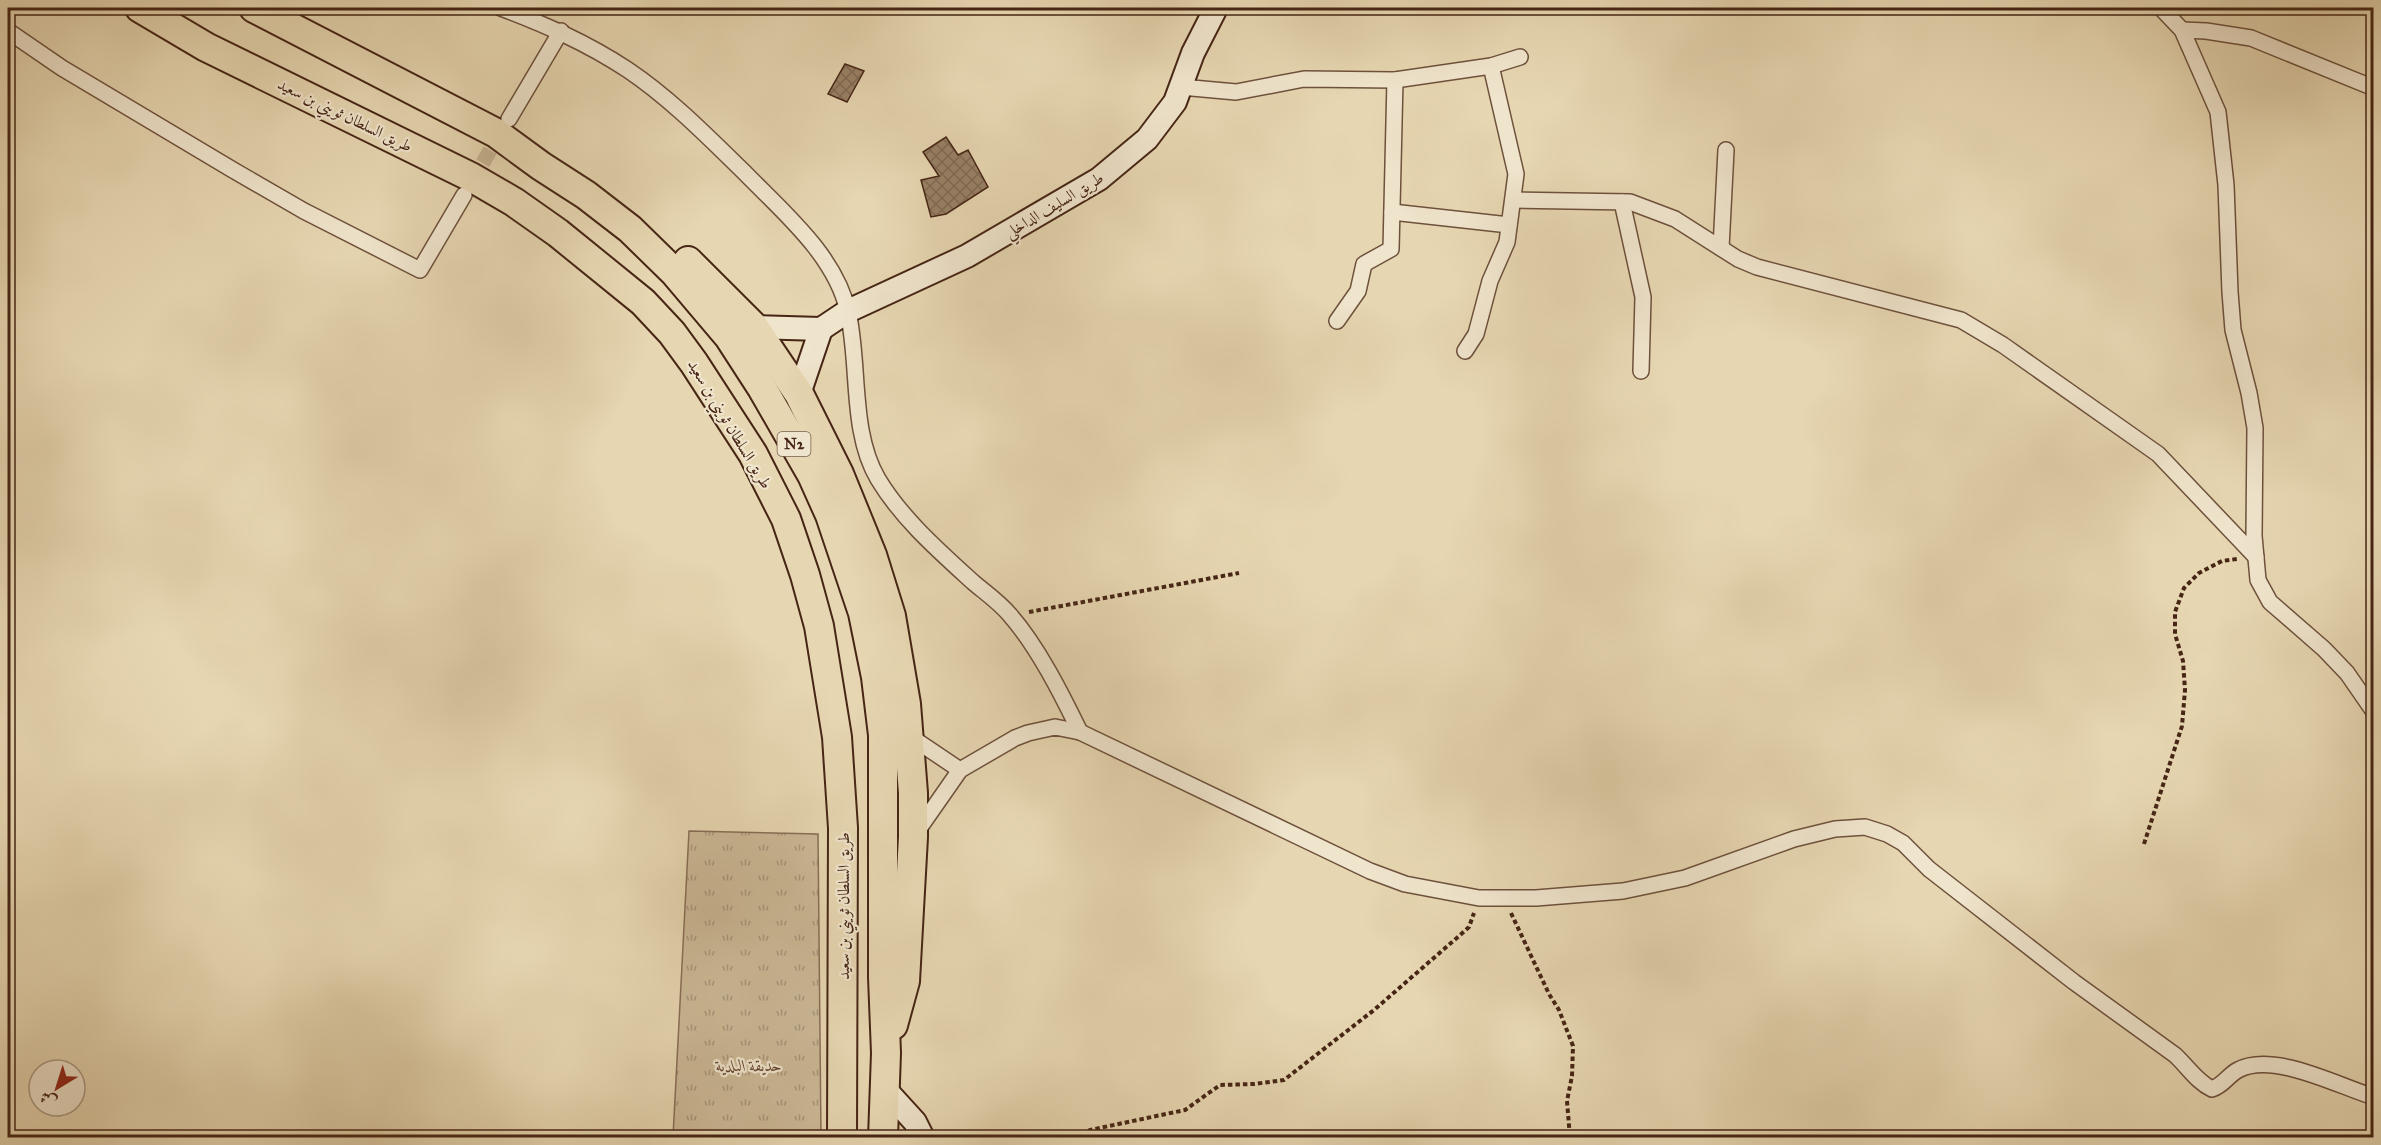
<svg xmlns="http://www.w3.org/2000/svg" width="2381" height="1145" font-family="'IM FELL Great Primer',Amiri,serif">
  <defs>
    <pattern id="park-tufts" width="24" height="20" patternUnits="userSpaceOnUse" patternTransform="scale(1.5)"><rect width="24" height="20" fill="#cbb896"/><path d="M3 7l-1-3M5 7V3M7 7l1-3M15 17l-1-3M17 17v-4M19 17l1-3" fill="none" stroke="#a79579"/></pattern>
    <pattern id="building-cross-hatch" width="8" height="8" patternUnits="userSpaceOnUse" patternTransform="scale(1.5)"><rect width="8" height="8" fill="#998166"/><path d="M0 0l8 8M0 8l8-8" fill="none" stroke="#7f6953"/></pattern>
  </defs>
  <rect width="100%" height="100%" fill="#e6d6b1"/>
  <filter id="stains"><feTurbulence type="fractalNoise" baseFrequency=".00333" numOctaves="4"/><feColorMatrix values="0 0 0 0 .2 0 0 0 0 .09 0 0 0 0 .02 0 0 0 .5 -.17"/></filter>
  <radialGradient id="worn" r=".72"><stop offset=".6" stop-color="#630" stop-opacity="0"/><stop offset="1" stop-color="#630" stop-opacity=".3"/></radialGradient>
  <path fill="url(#park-tufts)" stroke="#886e56" stroke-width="1.5" d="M689 831 818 834 821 1137H673Z"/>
  <g fill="url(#building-cross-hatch)" stroke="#462515" stroke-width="1.5">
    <path d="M845 64 864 71 847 102 828 94Z"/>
    <path d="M946 137 958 155 968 150 988 187 946 214 931 217 921 180 939 176 923 152Z"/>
  </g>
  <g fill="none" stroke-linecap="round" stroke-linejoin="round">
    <path stroke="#c6b392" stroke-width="15" stroke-dasharray="15 8" stroke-linecap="butt" d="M471 183 501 132"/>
    <defs>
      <g id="street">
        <path d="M501 8C546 25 587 43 628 70 671 99 708 137 745 173 783 212 836 256 848 312 860 365 850 432 878 479 902 519 940 552 974 583 986 593 1000 603 1010 615 1038 647 1062 695 1080 732"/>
        <path d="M2161 8 2182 30 2218 112 2226 185 2230 292 2233 330 2249 393 2255 428 2254 536 2258 580 2270 602 2324 649 2347 673 2374 712"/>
        <path d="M2182 30 2206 31 2251 38 2374 88"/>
        <path d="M8 31 62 68 233 170 304 211 420 270 464 195"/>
        <path d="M1181 87 1236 92 1304 79 1395 80 1491 66 1520 57"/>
        <path d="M509 119 561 31"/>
        <path d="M1513 200 1630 202 1675 219 1738 259 1757 267 1961 320 2003 345 2158 454 2256 557"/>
        <path d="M1622 202 1643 297 1641 371"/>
        <path d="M1392 212 1509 225"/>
        <path d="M1721 248 1726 150"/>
        <path d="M1337 321 1358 291 1364 264 1391 249 1395 80"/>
        <path d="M1465 351 1476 334 1490 281 1507 242 1516 174 1491 66"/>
        <path d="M908 735 960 770"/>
        <path d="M916 833 960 770 1015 738 1028 733 1055 727 1080 732 1370 871 1405 884 1479 898H1536L1623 891 1685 878 1794 839 1835 829 1865 827 1887 834 1903 843 1929 869 2074 982 2175 1055C2188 1067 2197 1082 2212 1089 2224 1085 2227 1076 2238 1070 2273 1051 2338 1086 2374 1097"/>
      </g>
      <g id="secondary">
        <path d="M754 327 821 329 848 311 967 256 1099 179 1147 139 1175 102 1193 53 1216 8"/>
        <path d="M799 394 821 329"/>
        <path d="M884 1088 915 1122 923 1138"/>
      </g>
      <g id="highway">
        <path d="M140 8 206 47 471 177 514 202 558 233 643 302 672 333 694 363 753 454 786 519 805 575 819 626 837 737 843 828 842 1138"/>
        <path d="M254 8 496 133 541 166 586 195 630 229 674 272 729 337 762 388 812 475 830 515 863 613 876 677 883 735V977L886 1053 883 1138"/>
        <path d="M688 261 754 327 799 394 839 474 872 555 891 616 906 704 913 793V837L905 981 893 1025"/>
      </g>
    </defs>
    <use href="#street" stroke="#6e513c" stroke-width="18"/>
    <use href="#secondary" stroke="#462515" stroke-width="26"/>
    <use href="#highway" stroke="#462515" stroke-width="32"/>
    <g stroke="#462515" stroke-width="4" stroke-dasharray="4.5 3" stroke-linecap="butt">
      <path d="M1029 612 1239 573"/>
      <path d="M2144 844 2182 726 2185 690 2183 661 2175 634V612L2184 588 2199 573 2222 561 2237 559"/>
      <path d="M1511 913 1549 994 1559 1010 1573 1046 1572 1076 1567 1101 1570 1138"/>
      <path d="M1075 1138 1090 1130 1185 1110 1220 1085 1254 1084 1284 1080 1374 1010 1459 936 1469 927 1474 913"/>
    </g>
    <use href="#street" stroke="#efe4cc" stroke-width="15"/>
    <use href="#secondary" stroke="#efe4cc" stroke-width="22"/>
    <use href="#highway" stroke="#e6d6b1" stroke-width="28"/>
  </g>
  <g text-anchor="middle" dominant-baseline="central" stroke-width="4.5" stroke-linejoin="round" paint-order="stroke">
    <rect fill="#efe4cc" stroke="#795e4c" stroke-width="1.5" x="777.5" y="432" width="33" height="24" rx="4.5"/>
    <g font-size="15" font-weight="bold" fill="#462515">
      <text x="794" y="444">N2</text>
    </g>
    <g font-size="16" fill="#462515" stroke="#efe4cc">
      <text transform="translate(345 115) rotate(26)">طريق السلطان ثويني بن سعيد</text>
      <text transform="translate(1054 205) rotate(-31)">طريق السليف الداخلي</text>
      <text transform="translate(730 424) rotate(59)">طريق السلطان ثويني بن سعيد</text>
      <text transform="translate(843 906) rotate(-90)">طريق السلطان ثويني بن سعيد</text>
    </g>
    <g font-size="16" font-style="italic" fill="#61422f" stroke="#efe4cc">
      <text x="749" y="1065">حديقة البلدية</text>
    </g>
  </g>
  <rect width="2381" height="1145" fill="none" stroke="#e6d6b1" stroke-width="30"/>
  <rect x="9" y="9" width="2363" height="1127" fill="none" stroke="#462515" stroke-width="3"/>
  <rect x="15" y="15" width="2351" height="1115" fill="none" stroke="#462515" stroke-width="1.5"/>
  <g transform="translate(57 1088) rotate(218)"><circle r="28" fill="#efe4cc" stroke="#ab9883" stroke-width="1.5"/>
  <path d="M0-4.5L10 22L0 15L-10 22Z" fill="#8f2418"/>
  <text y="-9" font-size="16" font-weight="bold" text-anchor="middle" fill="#462515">ش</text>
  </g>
  <rect width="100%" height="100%" filter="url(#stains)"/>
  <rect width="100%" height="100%" fill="url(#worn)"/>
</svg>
